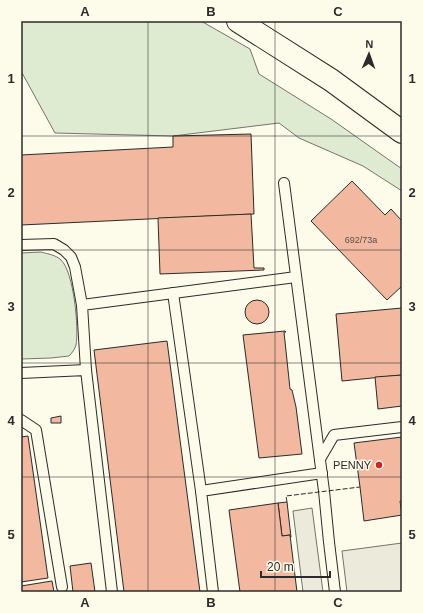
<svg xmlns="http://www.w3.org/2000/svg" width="423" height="613" font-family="Helvetica,sans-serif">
  <rect width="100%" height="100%" fill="#fdfbea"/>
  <g fill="#deebd1" stroke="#74746e">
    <path d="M21 21H201L250 49 259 74 331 119 402 169V191L363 166 299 138 279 123 173 136 55 133 21 71Z"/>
    <path d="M41 252C48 254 56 255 61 260 74 272 79 329 76 345 75 349 72 353 69 356L51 358 21 359V253Z"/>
  </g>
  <g fill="#eceadb" stroke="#74746e">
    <path d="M312 508 323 592H303L293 511Z"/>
    <path d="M402 543V592H347L342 551Z"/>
  </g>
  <g fill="#f2b8a0" stroke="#2b2b2b">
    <path d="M251 134 254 214 21 225V155L173 147V136Z"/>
    <path d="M352 181 385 215 391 209 402 221V286L387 300 311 221Z"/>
    <path d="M251 214 254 268H264V270L160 274 158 218Z"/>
    <circle cx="257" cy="312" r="12"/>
    <path d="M402 308V375L342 381 336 314Z"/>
    <path d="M285 331 286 332H284L290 389 292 390 296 407 302 454 259 458 243 335Z"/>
    <path d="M167 341 200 592H124L94 350Z"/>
    <path d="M402 375V406L378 409 375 377Z"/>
    <path d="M61 416V423H51V418Z"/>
    <path d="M28 436 48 578 21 582V437Z"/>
    <path d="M402 437V501H400L402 515 364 521 360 487 354 443Z"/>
    <path d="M287 502 291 537H290V535L282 536 278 503Z"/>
    <path d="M278 503 282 536 290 535 297 592H240L229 510Z"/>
    <path d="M91 563 95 592H73L70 566Z"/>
    <path d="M52 581 54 592H21V586Z"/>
  </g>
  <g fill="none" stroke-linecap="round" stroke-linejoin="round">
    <defs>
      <g id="lane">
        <path d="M284 183 324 491 329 542 335 592"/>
        <path d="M21 245 54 244 64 250 71 257 75 267 82 305"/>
        <path d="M173 293 201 491"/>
        <path d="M86 370 82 305 296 277"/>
        <path d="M21 373 86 370 112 592"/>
        <path d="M21 420 36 430 62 587"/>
        <path d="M320 459 334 435 402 427"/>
        <path d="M213 592 201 491 322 473"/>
      </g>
      <path id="primary" d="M238 21 331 80 402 132"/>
    </defs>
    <use href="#lane" stroke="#2b2b2b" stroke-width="12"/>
    <use href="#primary" stroke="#2b2b2b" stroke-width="24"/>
    <use href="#lane" stroke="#fdfbea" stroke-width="10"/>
    <use href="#primary" stroke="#fdfbea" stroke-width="22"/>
    <path stroke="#2b2b2b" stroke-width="1" stroke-dasharray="5 2" stroke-linecap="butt" d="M287 502 286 496 360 487"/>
  </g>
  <path fill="none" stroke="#2b2b2b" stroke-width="1" stroke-opacity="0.55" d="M148 21V592M275 21V592M21 136H402M21 250H402M21 363H402M21 477H402"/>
  <circle fill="#c62828" stroke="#fdfbea" stroke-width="1.5" cx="379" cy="465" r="4"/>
  <g text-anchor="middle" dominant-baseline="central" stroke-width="3" stroke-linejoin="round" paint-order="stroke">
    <g font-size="9" fill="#5d4e48">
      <text x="361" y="240">692/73a</text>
    </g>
    <g font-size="11" fill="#2b2b2b" stroke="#fdfbea" text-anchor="end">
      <text x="371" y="465">PENNY</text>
    </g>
  </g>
  <rect width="423" height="613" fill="none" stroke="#fdfbea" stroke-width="44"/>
  <g transform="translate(369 54) rotate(2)" stroke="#fdfbea" stroke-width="3" paint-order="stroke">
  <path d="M0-3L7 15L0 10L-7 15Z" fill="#2b2b2b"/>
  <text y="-6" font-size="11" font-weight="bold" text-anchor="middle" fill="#2b2b2b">N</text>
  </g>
  <path d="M261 571v6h69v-6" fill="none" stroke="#2b2b2b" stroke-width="2"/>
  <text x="267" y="571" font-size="12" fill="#2b2b2b" stroke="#fdfbea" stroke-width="3" paint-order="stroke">20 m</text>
  <rect x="22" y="22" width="379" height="569" fill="none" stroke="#2b2b2b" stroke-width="1.5"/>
  <g font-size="13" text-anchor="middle" font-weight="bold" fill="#2b2b2b">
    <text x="85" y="16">A</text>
    <text x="211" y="16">B</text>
    <text x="338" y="16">C</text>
    <text x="11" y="83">1</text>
    <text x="412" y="83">1</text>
    <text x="11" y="197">2</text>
    <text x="412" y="197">2</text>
    <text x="11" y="311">3</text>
    <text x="412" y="311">3</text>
    <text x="11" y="425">4</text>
    <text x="412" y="425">4</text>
    <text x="11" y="539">5</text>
    <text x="412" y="539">5</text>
    <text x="85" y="607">A</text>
    <text x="211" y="607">B</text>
    <text x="338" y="607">C</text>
  </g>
</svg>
